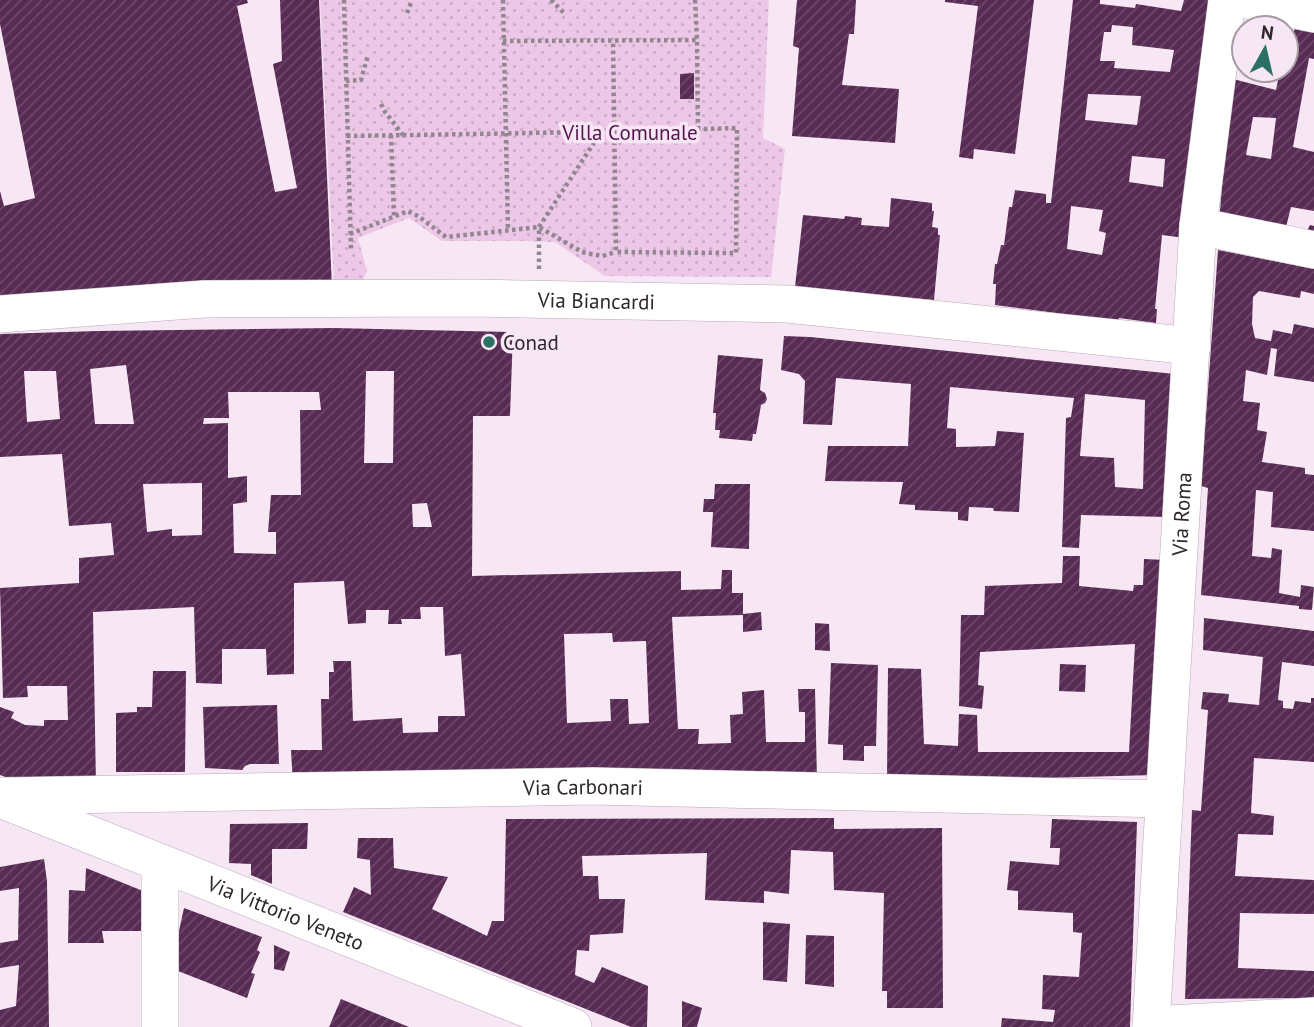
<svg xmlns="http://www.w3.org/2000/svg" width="1314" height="1027" font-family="'PT Sans',sans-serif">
  <defs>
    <pattern id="green-dots" width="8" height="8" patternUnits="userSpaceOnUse" patternTransform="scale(1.75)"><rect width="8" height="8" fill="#edc7e7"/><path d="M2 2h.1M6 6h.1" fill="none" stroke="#ccabc6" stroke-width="1.8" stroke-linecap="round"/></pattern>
    <pattern id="building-hatch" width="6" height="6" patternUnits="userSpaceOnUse" patternTransform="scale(1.75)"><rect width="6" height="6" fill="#582b54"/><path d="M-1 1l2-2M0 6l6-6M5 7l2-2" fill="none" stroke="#6d486a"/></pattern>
  </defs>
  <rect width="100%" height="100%" fill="#f7e7f4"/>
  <path fill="url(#green-dots)" d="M320 0H769L763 138 785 149 771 277 605 276 555 242 518 241H442L409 218 358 238 367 271 362 283 334 284Z"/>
  <g fill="url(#building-hatch)" fill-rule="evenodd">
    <path d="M0 0H247L248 3 237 6 275 192 297 188 273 64 282 61 280 0H319L332 287 0 297V191L4 206 35 198 0 24Z"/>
    <path d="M797 0H856L854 34H849L842 85 899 89 895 143 792 136 799 48 793 46Z"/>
    <path d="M945 0H1034L1015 154 974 149 973 159 959 157 978 6 945 2Z"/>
    <path d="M1073 0H1100V4L1135 8 1136 4 1181 11 1184 0H1214L1185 238 1162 235 1155 309H1157L1156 323 1119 318 1118 321 995 305 996 284H993L995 264H997L1001 245H1004L1009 207H1012L1015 190 1046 194V203H1051ZM1112 25 1133 27 1132 45 1174 50 1170 72 1114 68 1115 61H1100L1104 32H1111ZM1088 94 1141 96 1137 125 1085 120ZM1132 156 1165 159 1163 187 1129 182ZM1071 206 1103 210 1099 231 1106 233 1102 255 1067 249Z"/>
    <path d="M1297 19 1314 22V59L1309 58 1293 147 1314 152V211L1291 207 1286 227 1307 231 1310 225 1314 226V242L1219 222 1229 104 1233 79 1276 90 1280 70H1286V43L1291 44ZM1253 117 1276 118 1271 159 1246 155Z"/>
    <path d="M694 73V99H680V74Z"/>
    <path d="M891 198 932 203V211H934L932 227 938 228V235H940L934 300 795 287 803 215 844 219 845 216 862 218 861 225 889 227Z"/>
    <path d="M1218 250 1314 269V294L1301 291 1300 298 1259 291 1253 297 1252 324 1255 338 1271 341 1273 330 1292 334 1294 324 1314 328V382L1274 376 1277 349 1271 348 1267 375 1246 370 1243 401 1260 403 1257 430 1267 432 1262 462 1305 468V474L1314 475V531L1271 527 1273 492 1256 490 1252 556 1271 558 1272 548 1282 550 1279 593 1300 597 1301 585 1314 587 1312 610 1299 609V606L1201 595 1208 488 1201 486Z"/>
    <path d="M333 328 513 332 510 416H473L472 576 681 571V590L721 589 722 570H732V593H743V614L761 612 762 630 743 632V615L672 617 678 729H699L698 744 731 743 730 715 743 714 742 692 764 690 766 742H805V712H799L798 689H815L817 781 293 784 291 750H322L321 699H329V672H334L333 661H351L353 721 402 718 403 733 438 732V716H465L461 654 445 656 443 607H420L421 619H401L402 624H388L389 610H366V623L348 624 344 581 294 583V674L267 675 266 649H222V684L196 683 194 607 93 612 96 785H26L0 775V707L14 712 11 718 25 725 44 726V720H68L67 686H27L28 697 3 698 0 588 79 583V558L114 555 111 523 69 526 62 454 0 457V334L98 331ZM126 365 134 424H95L90 369ZM24 371H56L60 419 27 422ZM366 371H394L393 463H364ZM228 392H319L321 410H300L301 495H271L268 532H276V554L234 553 233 504 247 502V476L228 478V423L203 424 204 418H229ZM202 483V535L172 536V529L147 532 143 484ZM427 503 432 527H413L412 504ZM612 633 613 642 646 641 649 723 629 724 628 699H610L611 721 567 723 564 634Z"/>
    <path d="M784 336 810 337 1175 374 1167 517 1081 515 1079 548 1062 547 1066 418 1071 417 1074 398 950 387 947 428 956 429V447L995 446 997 431 1024 433 1019 512 994 511 993 508 969 507 968 521 958 520V512L915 510V505L899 504 903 482 825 481 828 446H908L911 384 836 378 832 425 803 424 805 381 799 374 781 370ZM1085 394 1145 400 1143 489 1115 487 1114 458 1080 456Z"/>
    <path d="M718 355 763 359 760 390 765 393 767 399 765 403 761 405 756 434H753L752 441 719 438 720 430H715L716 413H713Z"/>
    <path d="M715 484H750L749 549 711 547 713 512H703L704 499H714Z"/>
    <path d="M1063 556H1080L1079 586 1133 591 1134 585H1143L1144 559 1166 560 1154 775 1009 779H887L888 668 921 669 924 744 958 746 959 714 977 715 978 752H1129L1135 644 980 652 978 685 984 686 982 709 959 706 961 615H984L985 586 1062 583Z"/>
    <path d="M1204 618 1314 631V666L1282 662 1278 700 1283 701V708L1293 709 1295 701 1311 703V698H1314V762L1254 758 1251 813 1274 816 1273 835 1238 834 1235 876 1314 880V914L1240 913 1238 968 1314 971V998L1185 999 1192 810 1201 811 1208 710 1201 709 1203 692 1229 694 1228 702 1259 705 1263 657 1203 650Z"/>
    <path d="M815 623 829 624 830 651 815 650Z"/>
    <path d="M831 663 878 665 876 746H864V761L843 760V745L828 744Z"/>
    <path d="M1060 664 1086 665 1085 692 1059 691Z"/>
    <path d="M153 671H186L185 772H116V713L137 712V707H152Z"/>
    <path d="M277 705 279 764H250L245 766 242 770 205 768 203 707Z"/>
    <path d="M834 818V829L942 828 943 1008H887V991H882L884 893 834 890 833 852 791 850 789 894 764 891V903L705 900 707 853 582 856 583 876H598L599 899H625L623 933 590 935 589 951 577 950 575 975 594 983 602 967 648 986 647 1027H631L343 912 354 887 371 895 370 860 357 858 358 838H393L394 868 448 877 432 909 487 936 492 921H504L506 819Z"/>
    <path d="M1052 819 1137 822 1130 1027H1001L1002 1018 1053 1022 1055 1010 1042 1009 1043 975 1079 977 1082 933 1073 932V913L1018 910V891L1007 890 1010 861 1059 865 1060 848H1050Z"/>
    <path d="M308 823 307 849H272V884L251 875V864L229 863 230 824Z"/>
    <path d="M44 859 47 881 49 1027H0V1010L16 1006 19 965 0 968V943L18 940 19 888 0 891V867Z"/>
    <path d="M86 868 148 893 150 931H102L104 943H68L69 890 85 891Z"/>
    <path d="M184 908 262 937 257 950 260 952 251 973 255 974 247 998 178 971 179 931Z"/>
    <path d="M763 922 790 924 787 982 763 980Z"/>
    <path d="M806 935 834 936V987L805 984Z"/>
    <path d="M274 945 290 952 284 971 274 969Z"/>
    <path d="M341 999 409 1027H329Z"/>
    <path d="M682 1001 702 1008 697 1027H682Z"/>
  </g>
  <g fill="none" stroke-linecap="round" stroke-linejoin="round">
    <defs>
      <g id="minor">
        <path d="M1247 0 1314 14"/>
        <path d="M1198 226 1314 250"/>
        <path id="s1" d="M0 314 204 299 473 298 787 304 1192 346"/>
        <path id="s2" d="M0 796 593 786 1164 799"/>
        <path id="s3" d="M8 802 573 1027"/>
        <path d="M1151 1025 1314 1016"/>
        <path d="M160 1027V863"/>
        <path id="s4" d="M1151 1027 1198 226 1227 0"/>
      </g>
    </defs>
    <use href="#minor" stroke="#b9aab6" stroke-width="38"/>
    <g stroke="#928790" stroke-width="4.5" stroke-dasharray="3.5 3.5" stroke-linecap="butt">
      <path d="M344 0 351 249"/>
      <path d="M503 0 508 230"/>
      <path d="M551 0 566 15"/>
      <path d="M695 0 697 40 698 129"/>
      <path d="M407 13 412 0"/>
      <path d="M503 41 697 40"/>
      <path d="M346 81 361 80 368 55"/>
      <path d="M381 104 385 112 403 135"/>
      <path d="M391 135 394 216"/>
      <path d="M347 136C477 134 607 132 737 128L736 253 616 252 613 40"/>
      <path d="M350 234 408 211 418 216 446 237 539 227 582 252 602 256 616 252"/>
      <path d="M539 269V227L601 132"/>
    </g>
    <use href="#minor" stroke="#fff" stroke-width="37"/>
  </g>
  <circle fill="#2a7065" stroke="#f7e7f4" stroke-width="2.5" cx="489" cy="342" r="7"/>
  <g text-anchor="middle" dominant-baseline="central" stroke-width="7" stroke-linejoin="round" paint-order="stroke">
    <g font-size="21" fill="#551650" stroke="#f7e7f4">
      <text x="630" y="132">Villa Comunale</text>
    </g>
    <g font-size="21" fill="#2e282d" stroke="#f7e7f4">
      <text stroke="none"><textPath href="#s1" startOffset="597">Via Biancardi</textPath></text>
      <text stroke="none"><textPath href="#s4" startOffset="514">Via Roma</textPath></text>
      <text stroke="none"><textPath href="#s2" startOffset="583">Via Carbonari</textPath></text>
      <text stroke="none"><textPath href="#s3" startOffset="299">Via Vittorio Veneto</textPath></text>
    </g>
    <g font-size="21" fill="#2e282d" stroke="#f7e7f4" text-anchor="start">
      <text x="503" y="342">Conad</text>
    </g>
  </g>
  <g transform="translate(1265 49) rotate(8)"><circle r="33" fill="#f7e7f4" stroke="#a79ba4" stroke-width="2"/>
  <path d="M0-5L12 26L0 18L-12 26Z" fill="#2a7065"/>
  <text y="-10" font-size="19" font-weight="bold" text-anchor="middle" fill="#2e282d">N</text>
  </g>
</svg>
